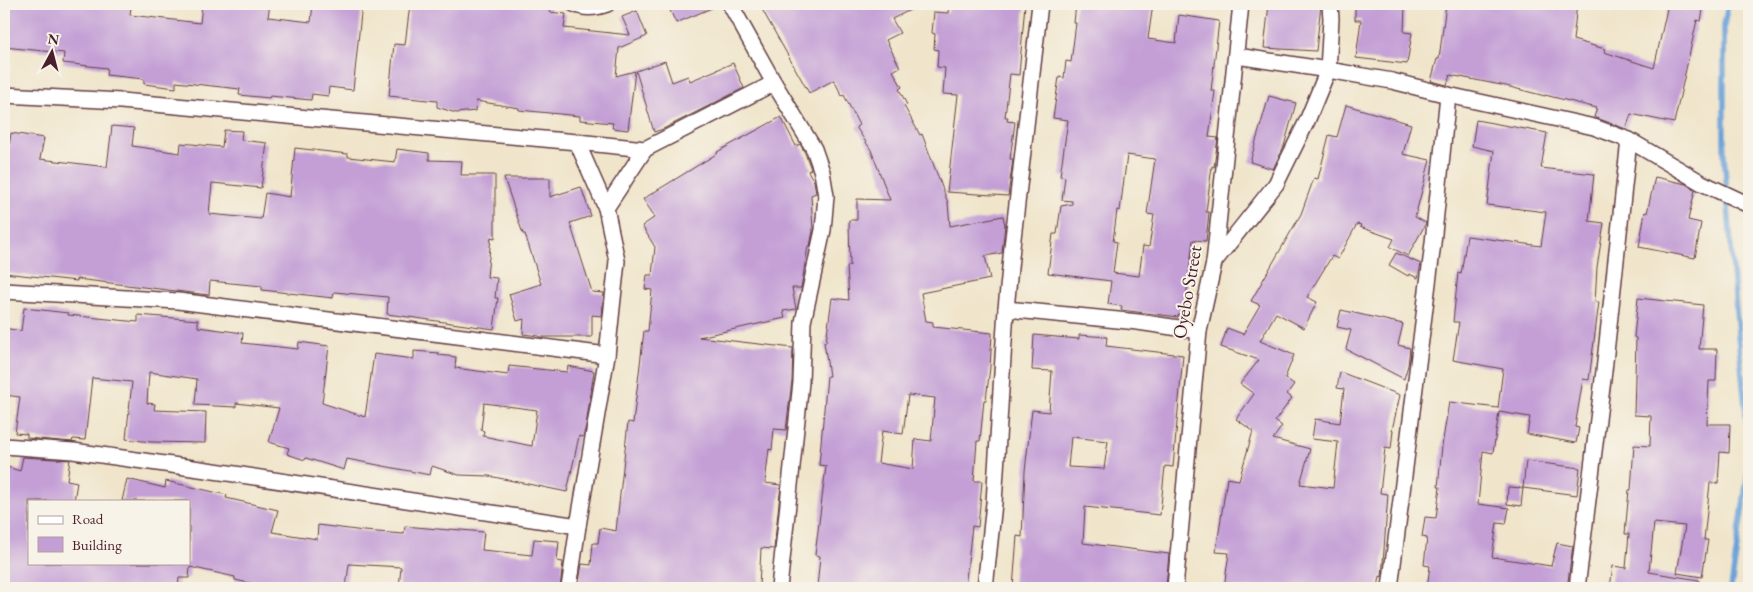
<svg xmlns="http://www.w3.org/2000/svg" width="1753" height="592" font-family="'EB Garamond',serif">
  <rect width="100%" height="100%" fill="#f7f3e8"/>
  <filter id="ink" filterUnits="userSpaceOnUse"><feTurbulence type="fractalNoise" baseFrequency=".02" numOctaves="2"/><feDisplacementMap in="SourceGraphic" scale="10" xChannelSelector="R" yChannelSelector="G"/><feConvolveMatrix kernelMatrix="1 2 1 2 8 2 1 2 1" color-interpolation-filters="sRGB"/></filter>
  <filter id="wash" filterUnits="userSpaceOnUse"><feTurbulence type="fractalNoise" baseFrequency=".0096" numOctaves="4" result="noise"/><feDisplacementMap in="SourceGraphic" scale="20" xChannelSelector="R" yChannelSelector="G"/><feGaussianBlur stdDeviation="1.12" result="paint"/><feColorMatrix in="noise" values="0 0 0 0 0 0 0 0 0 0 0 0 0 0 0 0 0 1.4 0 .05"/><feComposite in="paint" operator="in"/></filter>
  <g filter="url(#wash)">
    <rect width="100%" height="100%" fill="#f0e5cb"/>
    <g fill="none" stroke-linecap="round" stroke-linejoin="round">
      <g stroke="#6aa1d8" stroke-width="5.5">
        <path d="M1728 4 1724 25V154L1738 335 1749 446"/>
        <path d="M1731 588 1749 465"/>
      </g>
    </g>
    <g id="blocks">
      <g fill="#c39fd6" fill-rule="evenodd">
        <path d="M4 4H101L131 7 130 15 200 23 202 4H270L268 17 311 22 313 4H362L353 90 329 87 328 96 312 94 311 100 270 96 269 98 239 95 240 89 176 82V88L144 84V79L106 75 107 68 63 63 64 53 4 47Z"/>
        <path d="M410 4H551L550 12 566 14 564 28 630 35 622 17 637 11 647 36 619 48 616 76 635 71 628 130 612 128 613 123 580 120V116L519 110V108L476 101 475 111 456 113 437 107V101L389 96 394 44 405 45Z"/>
        <path d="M667 4H721L676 23Z"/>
        <path d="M759 4H922L892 19 900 33 886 40 900 67 893 71 902 87 899 89 907 105 904 106 920 135 922 134 948 203 950 226 1003 216 1005 225 1002 253 985 256 990 279 921 293 926 321 933 322V327L992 333 990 367 986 400H984L980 441H977L974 481H982L978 527 972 526 965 588H817L820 556 815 555 826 466 819 465 827 376H829L824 342H826L832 298 849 300 847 266H850L849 220H857V199L890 200 871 150 856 127 859 125 844 95 842 96 834 80 809 93ZM908 395 935 398 931 441 915 439 913 469 878 463 882 431 903 434Z"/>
        <path d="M949 4H1025L1019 75 1010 74 1005 117H1008L1007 121 1015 122 1010 159H1013L1008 196 947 192 958 95 943 94 945 68 937 67 938 50 934 49 935 34 932 33 934 12 948 13Z"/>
        <path d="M1076 4H1153L1148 39 1176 43 1179 15 1219 21 1211 91H1215L1209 137 1218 138 1214 167 1212 166 1206 212H1209L1206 241 1193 240 1184 316 1178 315V317L1121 310 1122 306 1108 304 1111 281 1048 273 1053 234H1057L1061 206 1072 204V201L1062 200 1065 177 1060 176 1068 120 1053 118 1059 77 1064 78 1066 61 1071 62 1076 23H1074ZM1127 155 1155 159 1147 214 1154 215 1149 247 1143 246 1139 276 1113 273 1117 242 1113 241 1117 210 1120 211Z"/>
        <path d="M1269 4H1321L1316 51 1264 48Z"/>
        <path d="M1355 4H1405L1404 32 1412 33 1407 64 1356 58 1361 20H1355Z"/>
        <path d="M1446 4 1475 6 1476 4H1577L1573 40 1605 49 1604 52 1654 68 1668 4H1704L1701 21 1697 20 1674 123 1631 114 1626 129 1594 117 1597 108 1545 95V96L1506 86 1450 75 1447 85 1431 81 1437 59H1439Z"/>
        <path d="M665 61 672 82 688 76 690 81 733 63 744 88 663 129 654 132 636 71Z"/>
        <path d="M1269 96 1296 103 1284 146 1273 169 1250 162Z"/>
        <path d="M1346 105 1411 124 1403 154 1430 160 1415 217 1426 223 1408 256 1390 247 1394 239 1360 227 1361 225 1357 224 1338 259 1332 256 1307 297 1317 302 1304 328 1276 313 1260 341 1294 355 1285 378 1294 384 1287 394 1292 398 1275 421 1282 426 1273 439 1310 449 1300 484 1333 488 1338 442 1312 439 1315 419 1340 423 1344 389 1337 388 1340 372 1400 395 1392 430H1393L1391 449 1385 448 1380 493 1388 494 1382 577 1380 576 1378 588H1224L1229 553 1216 552 1227 478 1239 480 1253 431 1236 419 1254 394 1240 384 1259 360 1221 347 1227 328 1243 334 1260 305 1251 301 1301 214 1314 178 1318 179 1329 135 1337 137Z"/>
        <path d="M781 117 796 146 800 144 805 153 811 169 808 171 814 181 816 193 811 195 813 231 810 246H808L801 288H792L796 309 783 311 785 318 699 337 793 348 792 381 786 430 774 429 772 450 769 449 765 483 781 485 774 549 761 548 759 588H578L582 564 591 565 593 543H598L600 528 616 531 628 422 633 423 644 331H648L652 290 645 289 647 275H652L655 247 642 226 655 217 643 199 718 153 717 152Z"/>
        <path d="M1476 120 1547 133 1541 168 1594 174 1589 221 1604 223 1597 267 1595 302H1599L1589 380 1583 379 1575 427 1579 428 1576 443 1527 434 1530 417 1499 412 1493 453 1483 451 1478 504 1509 508 1506 524 1497 523 1492 557 1551 566 1557 543 1573 546 1567 588H1427L1430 566 1424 565 1427 538 1422 537 1425 517 1436 518 1440 487H1438L1442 446 1449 402 1498 408 1503 369 1453 360 1459 322H1453L1458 273 1461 274 1467 236 1541 246 1546 212 1487 205 1494 151 1472 146Z"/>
        <path d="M112 126 134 128 132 146 180 153 181 143 222 147 224 130 242 131 241 140 267 143 261 188 212 183 209 214 261 219 265 193 290 197 295 148 348 154V157L395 162 397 149 429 153V160L462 161 461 175H495V238L491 237 487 277 497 278 495 298H498L494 329 387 314 388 297 334 292 333 298 262 290V286L210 281 209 295 77 279V281L4 273V184L11 133 44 138 40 159 107 167Z"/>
        <path d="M1655 177 1686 184 1695 190 1688 220 1701 223 1695 258 1639 247 1645 212 1647 213Z"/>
        <path d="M504 178H550V197L581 187 591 216 570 223 592 292 604 293 602 316 592 315V337H539V336L523 334 524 319 517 321 509 294 541 284 525 234H523Z"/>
        <path d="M1396 253 1421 264 1418 278 1409 274 1408 276 1389 265Z"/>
        <path d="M1638 298 1703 305 1699 349H1717L1716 381H1709L1707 424H1730L1729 453 1720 452 1718 483H1710L1704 540H1708L1702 577 1677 573 1685 526 1654 523 1649 572 1699 580 1698 588H1610L1613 566 1626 568 1629 534H1625L1629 490H1631L1634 445 1650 446 1651 416 1634 415 1636 338 1634 337Z"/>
        <path d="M24 308 68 313V315L138 322V315L198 320V327L243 333 242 343 298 349 299 342 329 346 322 403 365 417 374 354 414 359V351L439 353 438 355 456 357 455 368 508 375 509 366 567 372 568 366 594 371 586 426 583 437 579 436 567 492 489 476 459 475 432 466 430 475 347 459 344 470 306 458 305 460 287 454 289 448 269 442 279 408 236 403V407L195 405 197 379 149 372 147 403 155 404 154 410 206 412 205 443 151 442 126 439 132 382 92 378 85 440 73 439 72 442 27 438V434L15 433 20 397 4 395V328L21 331ZM484 403 537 410 532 446 483 436 484 431 481 430Z"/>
        <path d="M1341 310 1403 324 1398 345 1410 348 1408 365 1404 379 1346 349 1351 330 1337 327Z"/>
        <path d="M1034 335 1079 339V335L1107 337 1106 346 1183 355 1173 467 1165 466 1160 515 1085 507 1083 543 1169 554 1166 588H1013L1017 536 1022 537 1025 471 1032 410 1049 412 1052 371 1032 370ZM1071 437 1108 441 1104 469 1068 467Z"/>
        <path d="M23 457 70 460 67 480 77 482 74 501H29V563H189V501H122L127 479 165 488 166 481 227 495 226 498 278 510 272 532 317 539 318 525 364 531 404 534 405 526 449 530V529L484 532 482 550 532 555 534 539 559 541 557 561 563 562 560 588H399L401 567 349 564 346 588H272L235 580V577L190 567 189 578H179L178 588H4V466L20 471Z"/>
        <path d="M1526 461 1580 468 1577 495 1523 488Z"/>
        <path d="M1508 487 1523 488 1521 506 1507 504Z"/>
      </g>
    </g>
  </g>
  <g filter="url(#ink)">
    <use href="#blocks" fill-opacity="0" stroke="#633d43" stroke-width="1"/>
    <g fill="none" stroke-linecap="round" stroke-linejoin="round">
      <defs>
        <g id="minor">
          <path d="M574 4C584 9 596 8 607 4"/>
          <path d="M730 4 774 83 814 149 822 172 826 196 823 230 803 322 801 382 779 588"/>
          <path d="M1237 56 1328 70 1392 81 1448 95 1594 127 1629 140 1702 183 1749 205"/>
          <path d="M4 95 121 101 577 142 645 149 774 83"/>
          <path d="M577 142 606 208"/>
          <path d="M1214 262 1276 184 1307 121 1328 70 1331 19 1330 4"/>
          <path d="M4 291 178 301 607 355"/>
          <path d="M1006 309 1138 322 1199 331"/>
          <path d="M4 446 73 451 228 473 578 526"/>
          <path d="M569 588 578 526 607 355 617 261 606 208 645 149"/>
          <path d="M985 588 994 503 1006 309 1012 247 1040 4"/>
          <path d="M1175 588 1199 331 1214 263 1241 4"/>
          <path d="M1390 588 1433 243 1448 95"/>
          <path d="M1577 588 1604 371 1629 140"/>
        </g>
      </defs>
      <use href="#minor" stroke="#633d43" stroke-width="18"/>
      <use href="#minor" stroke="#fff" stroke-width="15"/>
    </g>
  </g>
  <g text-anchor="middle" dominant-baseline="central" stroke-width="4" stroke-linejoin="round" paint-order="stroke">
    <g font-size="19" fill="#4a1f2b" stroke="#f7f3e8">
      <text transform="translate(1187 292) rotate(-80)">Oyebo Street</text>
    </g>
  </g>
  <rect width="1753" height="592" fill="none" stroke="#f7f3e8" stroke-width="20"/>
  <rect x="28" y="500" width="162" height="65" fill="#f7f3e8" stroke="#b29e9c"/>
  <rect x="38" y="516" width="25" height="8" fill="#ffffff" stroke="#b29e9c"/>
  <text x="72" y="524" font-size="15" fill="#4a1f2b">Road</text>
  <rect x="38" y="537" width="25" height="15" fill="#c39fd6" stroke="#b29e9c"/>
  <text x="72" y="550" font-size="15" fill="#4a1f2b">Building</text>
  <g transform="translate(52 52) rotate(7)" stroke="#f7f3e8" stroke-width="4" paint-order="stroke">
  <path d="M0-4L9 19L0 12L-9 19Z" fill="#4a1f2b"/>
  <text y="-8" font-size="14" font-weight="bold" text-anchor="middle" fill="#4a1f2b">N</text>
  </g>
</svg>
